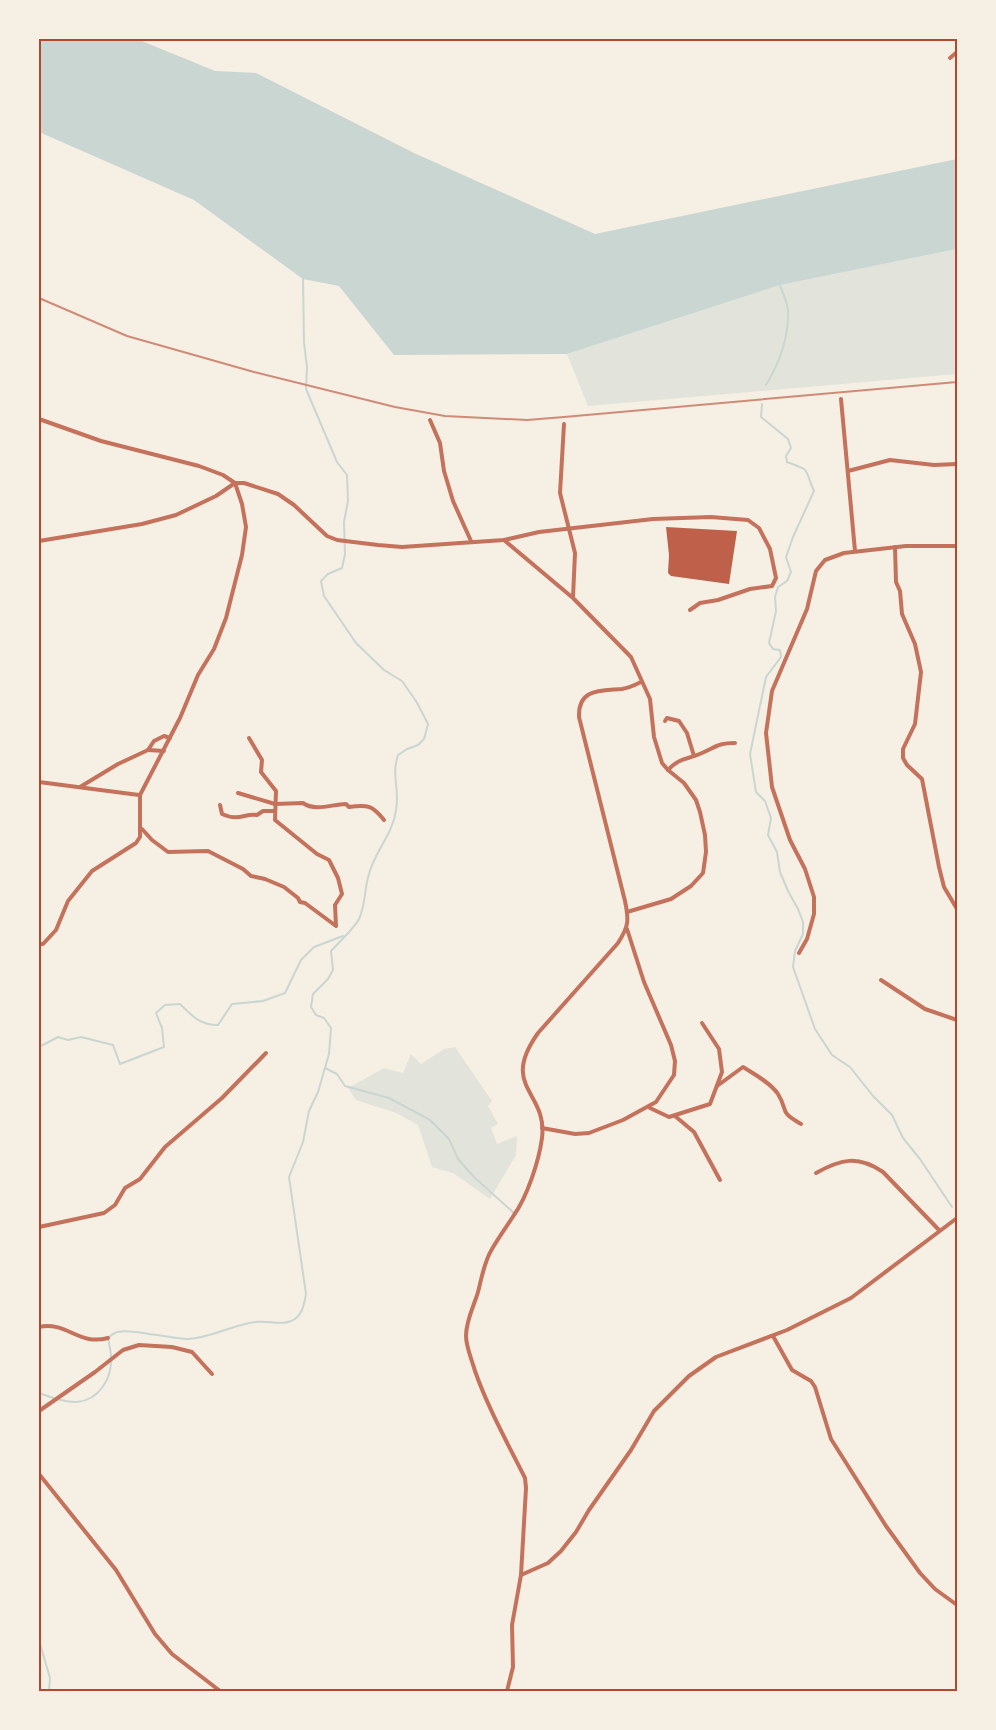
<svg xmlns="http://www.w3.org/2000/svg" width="996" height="1730" font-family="'Exo 2',sans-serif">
  <rect width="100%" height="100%" fill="#f6efe4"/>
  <g fill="#e2e4dc">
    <path d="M957 249V374L588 406 567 354 780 285Z"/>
    <path d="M455 1047 492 1101 488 1106 498 1124 491 1128 497 1144 517 1136 516 1155 490 1199 453 1173 432 1167 418 1125 396 1113 356 1100 348 1088 384 1068 403 1073 411 1054 421 1064 444 1049Z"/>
  </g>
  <path fill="#c9d6d2" d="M39 39H137L215 71 256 73 414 153 595 234 957 159V249L780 285 567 354 394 355 339 286 303 279 194 200 39 132Z"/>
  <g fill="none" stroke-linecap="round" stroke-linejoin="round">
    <g stroke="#c9d6d2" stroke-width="2">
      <path d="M766 385C780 362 789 338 788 310 787 301 782 291 779 283"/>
      <path d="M762 404 761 417 788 439 791 448 786 456 787 462C813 472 803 467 814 491L793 537 786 557 791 572 787 581 778 587 775 597 776 611 769 643 773 649 780 650 781 657 766 677 750 754 756 792 765 801 771 818 768 835 777 852 780 872 788 891 798 909 803 922V934L795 951 793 967 815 1029 832 1055 850 1067 873 1096 892 1115 903 1138 920 1159 952 1207"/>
      <path d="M39 1047 58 1037 68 1040 81 1037 113 1045 120 1064 164 1047 162 1028 156 1013 165 1005 180 1004C192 1016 200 1025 218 1025L232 1004 263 1001 285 993 301 960 314 947 343 936"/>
      <path d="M325 1068 337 1074 345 1086 389 1098 430 1120 449 1139 458 1159 474 1177 515 1214"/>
      <path d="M39 1393C50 1397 65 1403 77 1402 99 1400 112 1379 111 1357 111 1351 109 1344 108 1338 110 1336 112 1334 115 1333 125 1327 171 1339 188 1339 211 1338 232 1325 255 1322 267 1320 280 1326 291 1321 302 1317 304 1305 306 1294L289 1177 303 1142 309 1111 318 1092 329 1054 331 1028 324 1018 316 1015 311 1007 313 994 328 979 333 970 331 951C340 941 353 930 359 919 366 904 364 889 369 874 375 851 393 834 396 810 400 789 391 777 398 755L407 749 418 745 424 739 428 724 416 701 402 681 384 670 356 643 324 596 321 581 328 574 342 568 345 554 344 522 348 501 347 475 337 462 306 389 307 367 304 343 303 277"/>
      <path d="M39 1640 50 1678 49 1691"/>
    </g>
  </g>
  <path fill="#bf614a" d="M666 527 737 531 729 584 671 576 668 573 669 555Z"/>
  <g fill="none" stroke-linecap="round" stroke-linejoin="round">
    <g stroke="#c5725c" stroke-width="4">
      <path d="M950 58 957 52"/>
      <path d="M841 399 855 551"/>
      <path d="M39 419 101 441 199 466 223 475 235 483 242 504 246 527 242 555 226 618 214 649 198 675 180 718 140 795V837L136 843 92 871 68 901 56 930 43 944H39"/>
      <path d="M430 420 440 443 444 471 453 501 471 541"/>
      <path d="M564 424 560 493 575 553 573 597"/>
      <path d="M848 471 890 460 934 465 957 464"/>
      <path d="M504 540 573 598 631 657 650 699 654 737 662 763 668 770 684 783 696 800 700 812 705 835 706 852 703 873 691 886 671 899 627 912"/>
      <path d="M39 541 142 524 176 515 216 496 235 483H244L278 494 294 505 327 536 337 540 378 545 402 547 504 540 539 532 653 519 711 517 748 520 759 528 770 549 776 578 772 586 750 589 718 600 700 603 690 610"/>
      <path d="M895 547 896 582 900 591 902 614 915 644 921 672 915 724 903 749V758L907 765 922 779 939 867 944 887 957 909"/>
      <path d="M665 721 667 718 679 721 687 733 694 756"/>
      <path d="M164 751 148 750 154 741 164 736 170 738"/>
      <path d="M668 770C680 757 687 760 702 753 716 747 718 743 735 743"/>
      <path d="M39 782 139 795"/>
      <path d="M80 787 118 764 148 750"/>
      <path d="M238 793 275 804 303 803C316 812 332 804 346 804L349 807C368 804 373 806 384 820"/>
      <path d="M220 805 222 814C240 822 244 813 257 815L263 811H274"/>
      <path d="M142 829 152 840 168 852 208 851 243 869 251 876 265 879 284 887 298 898 300 902 305 903 336 926 335 905 342 894 338 878 329 860 317 854 275 820 276 791 261 772 262 760 249 738"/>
      <path d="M799 953 807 939 814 914V897L805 869 790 840 772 787 766 733 772 691 807 609 816 571 825 560 844 553 906 546H957"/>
      <path d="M881 980 925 1009 957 1020"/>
      <path d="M717 1086 743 1067C754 1074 771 1083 778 1094 789 1112 778 1111 801 1124"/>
      <path d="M650 1108 669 1117 710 1104 722 1072 719 1049 702 1023"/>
      <path d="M675 1116 694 1132 720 1180"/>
      <path d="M542 1128 575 1134 589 1133 623 1120 656 1102 674 1075 675 1061 671 1045 644 982 627 929"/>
      <path d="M816 1173C841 1159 858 1155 883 1172L939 1230"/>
      <path d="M39 1227 104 1213 115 1205 125 1188 140 1179 165 1147 222 1098 266 1053"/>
      <path d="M39 1327C67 1321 78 1346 108 1338"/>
      <path d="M773 1336 792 1370 811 1381 815 1387 831 1439 886 1526 920 1573 935 1589 957 1605"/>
      <path d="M39 1411 95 1372 123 1350 139 1345 172 1347 192 1352 212 1374"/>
      <path d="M39 1474 116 1570 155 1634 172 1654 220 1691"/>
      <path d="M521 1575 548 1563 561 1551 576 1532 589 1510 631 1450 654 1411 689 1376 716 1357 787 1330 851 1298 957 1218"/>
      <path d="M507 1691 513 1667 512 1625 521 1575 526 1488 525 1478C507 1442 488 1408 475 1371 472 1360 466 1347 466 1336 466 1320 474 1306 478 1292 482 1277 484 1262 492 1249 499 1237 507 1226 514 1215 527 1197 539 1161 542 1138 548 1091 499 1088 538 1033L618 943C629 926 629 920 625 901L579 717C578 688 601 691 622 689 629 688 635 685 641 682"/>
    </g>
    <path stroke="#cf8b77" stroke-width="2" d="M39 298 127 336 254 372 395 407 445 416 527 420 564 417 957 382"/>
  </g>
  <rect width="996" height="1730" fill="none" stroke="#f6efe4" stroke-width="81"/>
  <rect x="40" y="40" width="916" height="1650" fill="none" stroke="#b5482f" stroke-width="2"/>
</svg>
